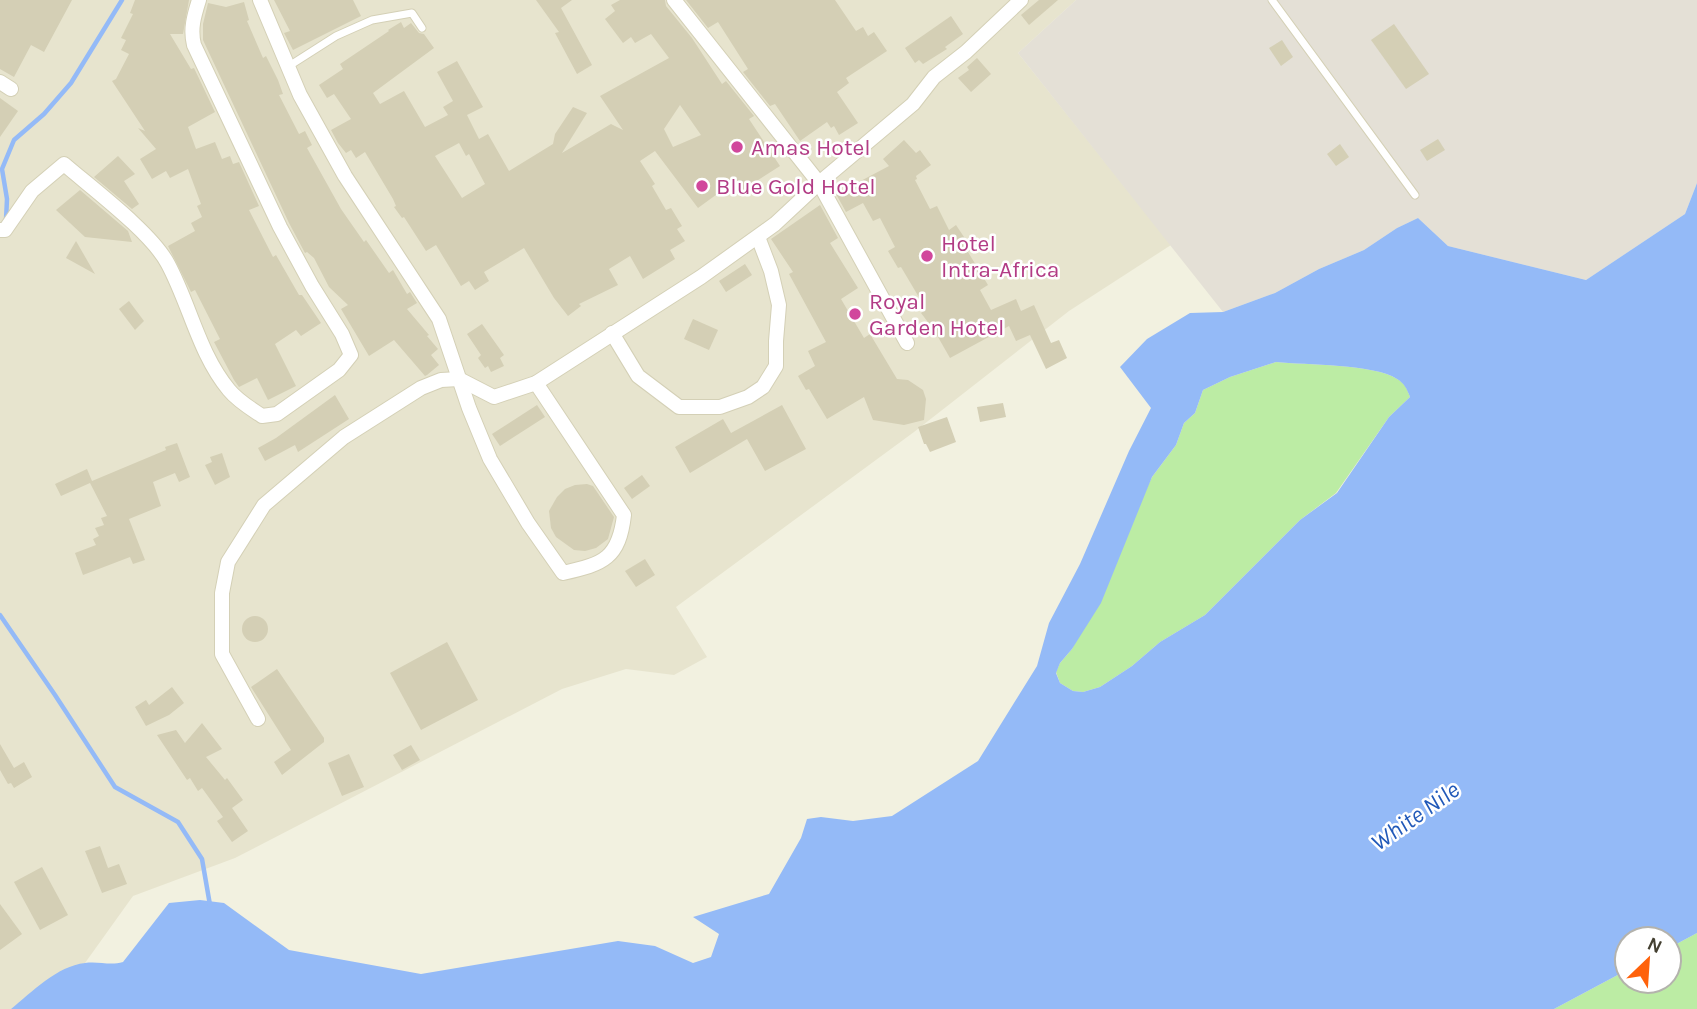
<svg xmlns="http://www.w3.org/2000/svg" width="1697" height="1009" font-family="Karla,sans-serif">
  <rect width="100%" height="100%" fill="#f2f1e0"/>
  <path fill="#e7e4ce" d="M0 0H1076L1018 53 1171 245 1069 311 914 432 676 607 707 657 674 675 626 669 562 689 235 858 133 896 85 963 60 972 11 1009H0Z"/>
  <path fill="#e4e0d6" d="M1076 0H1697V183L1685 214 1586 280 1448 246 1418 218 1397 228 1364 250 1319 269 1275 293 1223 312 1018 53Z"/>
  <g fill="#bceca4">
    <path d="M1276 362C1305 365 1375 364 1397 379 1405 383 1407 389 1410 397L1389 417 1336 493 1300 520 1205 615 1160 642 1132 666 1100 687 1083 692 1073 691 1060 683 1056 672 1060 663 1072 649 1152 477 1176 445 1184 423 1195 413 1203 390 1230 377Z"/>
    <path d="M1697 933V1009H1554L1627 970V981H1669V948Z"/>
  </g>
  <path fill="#94baf7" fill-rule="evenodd" d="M1697 183V933L1669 948V939H1627V970L1554 1009H11C32 992 57 966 85 963 99 961 110 966 123 962L169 903 200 900 224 903 289 950 421 974 618 941 655 946 693 963 711 957 719 934 693 917 769 894 801 838 807 819 821 817 853 821 892 816 978 761 1037 666 1049 623 1080 564 1129 451 1151 408 1120 367 1147 339 1190 313 1223 312 1275 293 1319 269 1364 250 1397 228 1418 218 1448 246 1586 280 1685 214ZM1276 362C1305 365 1375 364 1397 379 1404 383 1407 389 1410 397L1389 417 1337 493 1300 520 1205 615 1160 642 1132 666 1100 687 1083 692 1073 691 1060 683 1056 673 1060 663 1072 649 1101 603 1152 477 1176 445 1184 423 1195 413 1203 390 1230 377Z"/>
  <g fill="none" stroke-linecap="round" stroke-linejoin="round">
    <g stroke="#94baf7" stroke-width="4.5">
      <path d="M6 220 7 199 2 169 14 140 44 114 71 83 122 0"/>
      <path d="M0 615 55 695 115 787 178 822 202 859 210 905"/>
    </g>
  </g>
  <g fill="#d4cfb5" fill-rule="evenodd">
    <path d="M0 0H72L44 52 31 45 14 77 0 69Z"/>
    <path d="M135 0H189L183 34H170L191 69 194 68 215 112 188 127 196 149 215 142 222 159 230 156 233 164 239 162 259 206 249 210 273 257 276 255 299 295H302L321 323 301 336 296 330 275 344 296 386 268 400 257 378 239 387 234 380 214 342 220 339 195 290 191 292 168 246 195 231 191 223 202 217 197 206 201 204 188 169 170 178 166 171 152 179 140 159 156 149 138 128 145 131 112 81 116 79 129 54 121 50 126 40 121 38 133 14 130 13Z"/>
    <path d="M274 0H353L361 16 293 50 284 33 290 31Z"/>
    <path d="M536 0H572L561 8 592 65 577 74 555 33 559 32Z"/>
    <path d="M620 0H665L666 6 692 38 722 84 726 81 754 116 749 119 780 166 741 191 735 181 698 208 655 151 640 161 655 184 652 186 666 210 671 208 682 226 677 229 685 241 670 250 675 259 643 279 630 256 609 269 618 285 579 304 581 306 568 316 554 298 524 248 484 272 489 281 475 290 469 281 461 286 436 245 426 251 404 217 402 218 394 207 396 206 393 199 365 152 356 158 351 150 346 153 338 143 331 130 351 119 334 94 327 98 319 85 343 69 340 64 389 31 388 30 401 22 404 28 411 23 419 33 424 34 434 48 373 93 380 104 404 91 425 127 448 115 443 107 453 101 437 72 457 61 483 107 467 115 479 139 488 134 509 171 553 144 555 134 573 107 587 113 562 153 611 124 623 130 600 96 669 58 651 34 635 43 631 37 623 43 605 19 615 11 611 5ZM680 105 701 135 673 147 664 129ZM459 143 466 156 469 154 485 184 462 198 435 156Z"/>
    <path d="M686 0H835L856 31 863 27 868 36 874 32 887 51 846 78 849 83 837 92 858 123 839 135 834 126 831 128 827 122 800 141 775 104 770 106 743 72 748 69 718 22 708 28Z"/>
    <path d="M1039 0H1058L1029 25 1021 15Z"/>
    <path d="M244 2 249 20 247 21 263 58 266 56 278 80 283 94 279 95 299 134 305 131 312 145 307 148 341 209 364 242 366 240 389 273 393 270 407 294 410 292 417 303 407 309 429 335 427 336 438 349 431 355 439 365 427 375 425 376 394 340 369 356 341 309 348 305 329 287 314 258 307 252 305 253 289 223 203 40V24L208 3 226 7Z"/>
    <path d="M951 16 963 34 945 47 947 49 923 64 919 60 915 63 905 48Z"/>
    <path d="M1394 24 1429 74 1406 89 1371 40Z"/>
    <path d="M1282 40 1293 57 1281 66 1269 48Z"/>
    <path d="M977 58 991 74 971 92 958 78 969 70 967 67Z"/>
    <path d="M0 98 18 111 0 137Z"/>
    <path d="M1438 139 1445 150 1427 161 1420 150Z"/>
    <path d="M904 140 916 153 920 150 931 165 916 176 917 179 915 180 930 209 937 206 949 230 956 225 972 249 968 252 988 285 980 290 991 310 1016 299 1021 311 1034 305 1051 343 1059 340 1067 358 1046 369 1030 335 1016 341 1009 326 950 358 934 330 921 313 925 310 919 300 920 299 901 267 898 268 888 251 895 247 880 218 873 221 863 203 846 212 836 194 889 166 883 159Z"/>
    <path d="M1340 144 1349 157 1336 166 1327 154Z"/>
    <path d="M118 156 135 174 124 181 139 204 132 209 94 177Z"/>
    <path d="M80 190 128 231 132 242 85 237 56 210Z"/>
    <path d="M820 205 838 238 830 243 858 288 841 299 864 338 870 334 897 379 908 380 923 390 926 399 924 420 904 425 873 420 864 397 827 419 809 389 806 390 798 376 815 366 808 351 826 342 789 274 793 272 771 239Z"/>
    <path d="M76 241 95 274 66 258Z"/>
    <path d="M745 264 752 275 726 292 719 281Z"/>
    <path d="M129 301 144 321 135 330 119 309Z"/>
    <path d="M693 319 718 330 709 350 684 339Z"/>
    <path d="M482 324 504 355 500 358 504 366 491 372 488 366 485 368 478 358 481 355 467 334Z"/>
    <path d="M335 395 349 419 298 452 295 445 265 461 258 448 276 438Z"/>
    <path d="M1003 403 1006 417 980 422 977 407Z"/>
    <path d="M537 405 545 417 500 446 492 434Z"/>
    <path d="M782 405 806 449 765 471 747 439 690 473 675 447 723 419 731 433Z"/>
    <path d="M947 417 956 442 930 452 926 444H924L918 427Z"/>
    <path d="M177 443 190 477 179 482 175 473 153 482 161 506 129 519 145 560 133 564 130 557 83 575 75 553 96 545 93 539 99 536 95 528 104 525 101 518 107 516 90 483 61 496 55 484 87 469 92 481 166 450 165 447Z"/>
    <path d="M222 453 230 477 215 485 205 465 212 462 210 457Z"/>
    <path d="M642 475 650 486 632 499 624 488Z"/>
    <path d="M587 484 593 486 614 517 608 539 596 548 585 551 574 550 556 537 551 528 549 511 557 497 565 489 575 485Z"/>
    <path d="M645 559 655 575 636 587 625 571Z"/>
    <circle cx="255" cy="629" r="13"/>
    <path d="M447 642 478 700 421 730 390 673Z"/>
    <path d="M277 669 324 738V742L282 775 274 762 291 750 251 687Z"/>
    <path d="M172 687 184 703 169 715 146 726 135 707 146 700 149 705Z"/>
    <path d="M202 723 222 749 206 757 225 780 227 778 243 800 232 808 248 831 232 842 217 821 223 817 202 788 198 791 190 778 187 780 157 735 176 730 185 743Z"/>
    <path d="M0 744 14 768 24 762 32 777 14 788 11 783 8 784 0 770Z"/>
    <path d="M411 745 420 760 402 770 393 755Z"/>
    <path d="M349 754 364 787 342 796 328 763Z"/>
    <path d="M100 846 108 868 119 864 127 884 102 893 85 851Z"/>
    <path d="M42 867 68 915 40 930 14 882Z"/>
    <path d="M0 904 22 934 0 950Z"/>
  </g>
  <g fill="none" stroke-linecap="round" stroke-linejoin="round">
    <defs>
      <g id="lane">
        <path d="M1272 0 1415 195"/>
        <path d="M289 66 336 36 372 20 412 13 422 28"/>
      </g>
      <g id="street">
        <path d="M260 0 300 95 345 176 439 319 469 408 490 459 528 523 563 573C604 564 619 558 624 515L536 383"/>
        <path d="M674 0 819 183 907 343"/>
        <path d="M0 82 11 89"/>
        <path d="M0 230H5L32 191 64 164C93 189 152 233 168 264 190 305 199 354 229 390 238 401 250 408 262 416L277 414 339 370 351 355 342 334 312 286 280 227 194 45C190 29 194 16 199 0"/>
        <path d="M612 333 638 376 679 407H720L748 397 763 387 776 366V341L779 305 771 271 758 237"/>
        <path d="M258 719 222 654V593L228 562 264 505 344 437 421 388 441 380 459 379 494 397 536 383 701 277 775 224 819 183 913 104 934 77 966 52 1021 0"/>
      </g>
    </defs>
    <use href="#lane" stroke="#d4d0b6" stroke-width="9"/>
    <use href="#street" stroke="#d4d0b6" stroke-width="16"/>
    <use href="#lane" stroke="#fff" stroke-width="7"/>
    <use href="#street" stroke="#fff" stroke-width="14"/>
  </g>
  <g fill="#d1479c" stroke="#fff" stroke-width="2.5">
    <circle cx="737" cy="147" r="7"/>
    <circle cx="702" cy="186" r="7"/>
    <circle cx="927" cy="256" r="7"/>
    <circle cx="855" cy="314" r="7"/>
  </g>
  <g text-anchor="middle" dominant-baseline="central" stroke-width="5" stroke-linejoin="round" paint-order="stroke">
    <g font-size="23" fill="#b23c85" stroke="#fff" text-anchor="start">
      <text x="751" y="147">Amas Hotel</text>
      <text x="716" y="186">Blue Gold Hotel</text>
      <text x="941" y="243">Hotel<tspan x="941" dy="26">Intra-Africa</tspan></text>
      <text x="869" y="301">Royal<tspan x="869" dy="26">Garden Hotel</tspan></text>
    </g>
    <g font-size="24" font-style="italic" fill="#2159b9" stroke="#fff">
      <text transform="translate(1415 816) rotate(-35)">White Nile</text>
    </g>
  </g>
  <g transform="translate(1648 960) rotate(25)"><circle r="33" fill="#ffffff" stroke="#b4b3ad" stroke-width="2"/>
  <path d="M0-5L12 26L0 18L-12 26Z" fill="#ff620b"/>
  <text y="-10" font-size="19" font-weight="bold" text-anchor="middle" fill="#444031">N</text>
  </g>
</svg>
